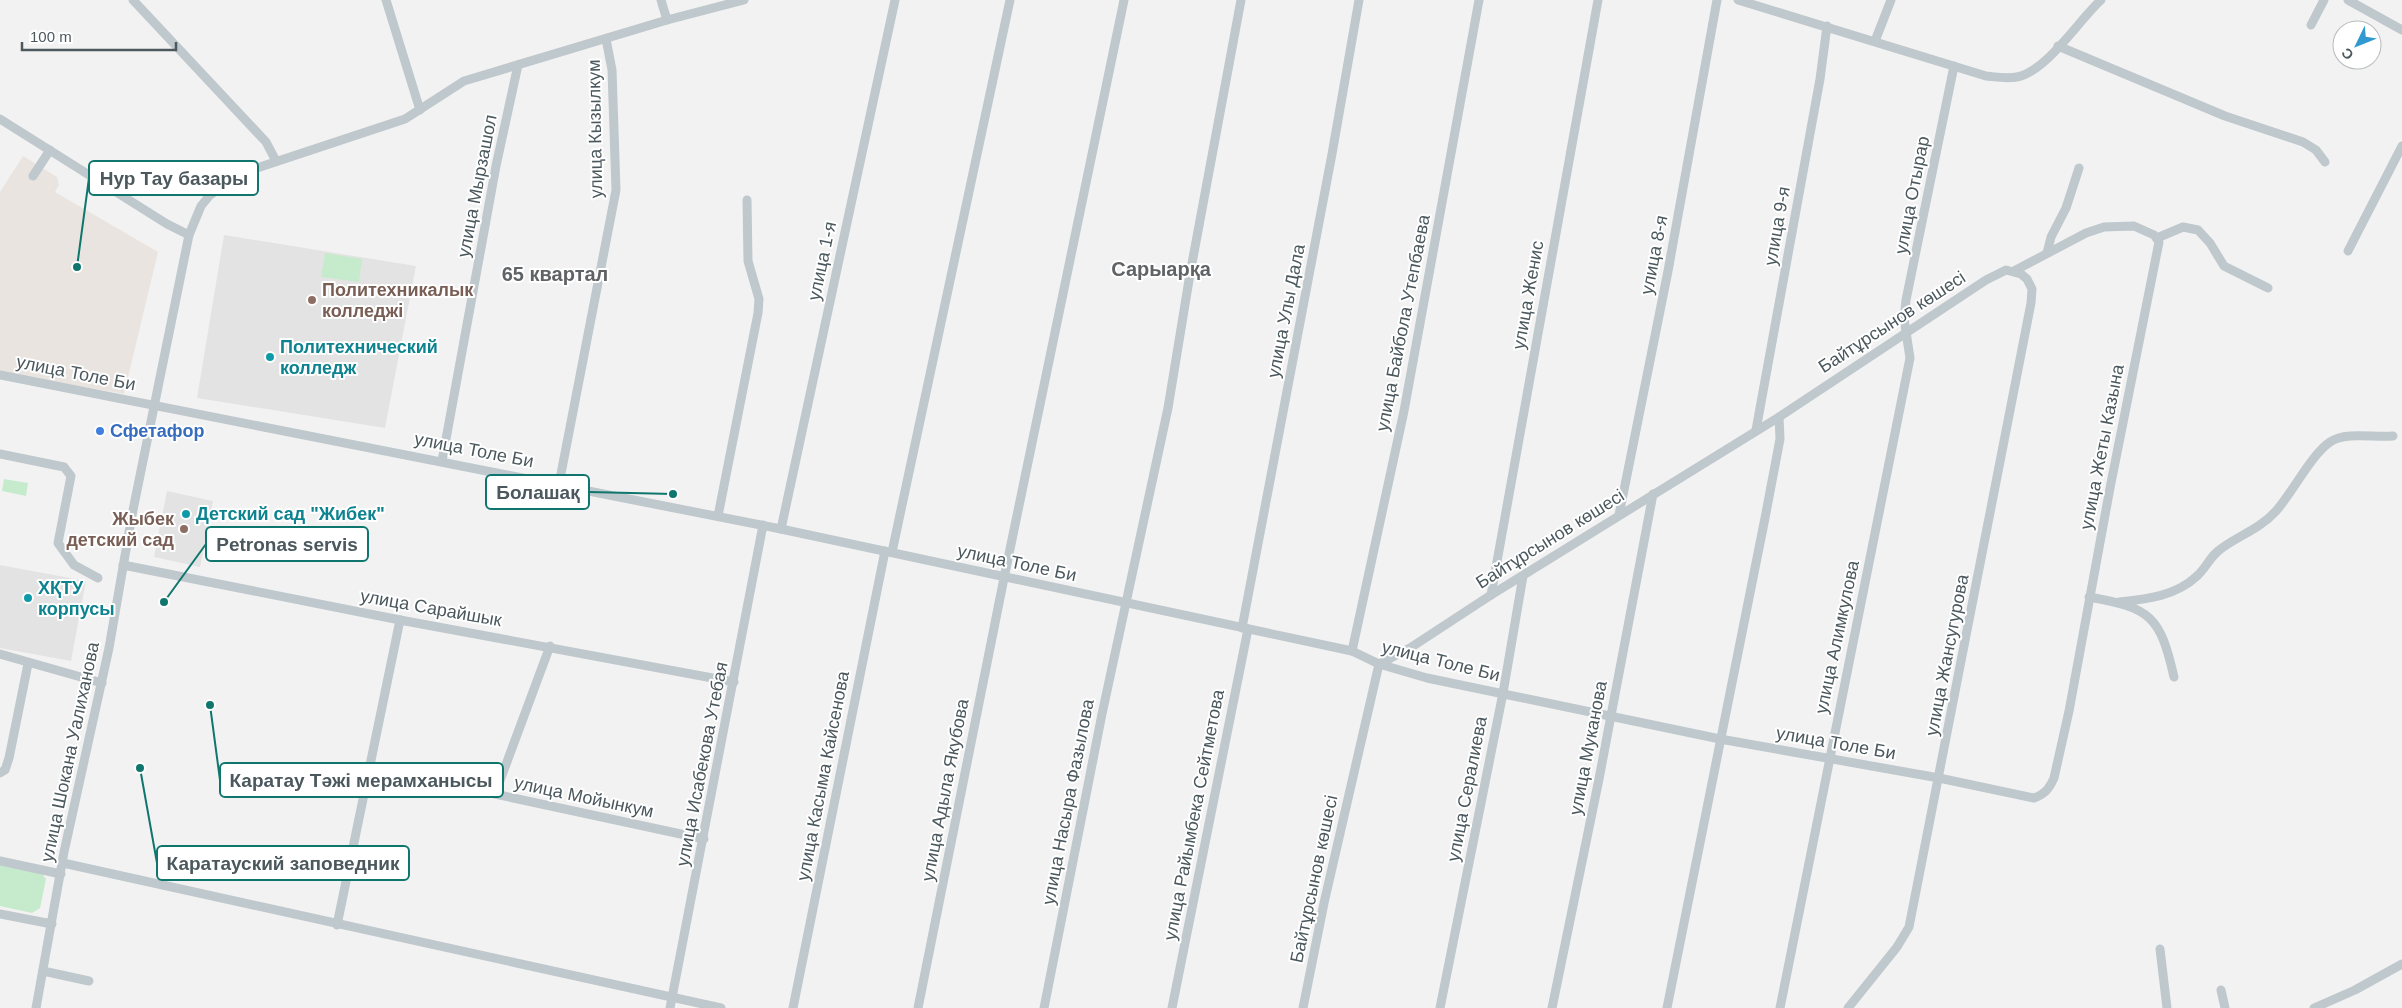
<svg xmlns="http://www.w3.org/2000/svg" width="2402" height="1008" font-family="Arial,sans-serif">
  <rect width="100%" height="100%" fill="#f3f2f2"/>
  <path fill="#e9e4e0" d="M23 156 57 177 59 185 55 192 158 252 124 394 0 372V192Z"/>
  <g fill="#e4e3e3">
    <path d="M224 235 416 266 385 428 197 398Z"/>
    <path d="M167 491 213 501 200 567 154 557Z"/>
    <path d="M0 565 86 581 71 661 0 648Z"/>
  </g>
  <g fill="#c6ebcc">
    <path d="M325 253 362 259 359 282 321 277Z"/>
    <path d="M4 479 28 483 26 496 2 491Z"/>
    <path d="M0 862 39 870 46 879 40 908 32 913 0 906Z"/>
  </g>
  <g fill="none" stroke-linecap="round" stroke-linejoin="round">
    <g stroke="#bfc8cc" stroke-width="9">
      <path d="M133 0 266 142 276 161"/>
      <path d="M386 0 420 110"/>
      <path d="M661 0 667 20"/>
      <path d="M1738 0 1986 76C1996 77 2007 79 2017 77 2047 71 2078 21 2101 0"/>
      <path d="M2348 0 2402 30"/>
      <path d="M2311 25 2324 0"/>
      <path d="M1875 41 1891 0"/>
      <path d="M2058 46 2225 116 2303 142 2316 150 2325 162"/>
      <path d="M0 119 167 224 189 235"/>
      <path d="M33 176 50 150"/>
      <path d="M2157 238 2183 227 2198 230 2210 243 2224 266 2268 288"/>
      <path d="M2348 251 2402 146"/>
      <path d="M2047 253 2051 237 2066 208 2079 168"/>
      <path d="M0 375 781 529 1352 651 1379 664 1427 678 1720 739 1939 778 2034 798C2045 794 2049 789 2054 778L2069 711 2110 488 2159 242 2154 235 2134 226 2104 227 2086 233 2014 271"/>
      <path d="M1756 430 1820 79 1827 26"/>
      <path d="M0 454 64 467 71 476 58 543 74 565 98 578"/>
      <path d="M442 461 496 166 518 65"/>
      <path d="M559 484 616 190 612 70 606 39"/>
      <path d="M1619 515 1668 271 1717 0"/>
      <path d="M718 516 758 313 759 299 748 261 747 200"/>
      <path d="M781 529 895 0"/>
      <path d="M892 552 1010 0"/>
      <path d="M123 565 400 620 734 682"/>
      <path d="M1491 595 1598 0"/>
      <path d="M2089 597C2151 608 2160 616 2174 677"/>
      <path d="M2119 602C2147 599 2176 596 2197 576 2205 569 2209 559 2217 552 2234 537 2258 531 2276 511 2293 492 2311 455 2330 442 2347 431 2374 438 2393 436"/>
      <path d="M1242 628 1332 154 1359 0"/>
      <path d="M550 646 495 794 704 839"/>
      <path d="M1352 651 1404 411 1479 0"/>
      <path d="M0 654 102 683"/>
      <path d="M0 773 5 770 9 758 28 664"/>
      <path d="M0 861 61 874"/>
      <path d="M63 863 721 1008"/>
      <path d="M0 914 52 924"/>
      <path d="M337 925 400 620"/>
      <path d="M2160 949 2167 1008"/>
      <path d="M43 971 89 981"/>
      <path d="M2221 990 2225 1008"/>
      <path d="M36 1008 64 852 109 648 132 515 189 235 201 206 210 195 235 177 248 171 405 119 464 81 667 20 744 0"/>
      <path d="M670 1008 763 525"/>
      <path d="M793 1008 885 551"/>
      <path d="M918 1008 1004 578 1124 0"/>
      <path d="M1044 1008 1102 714 1168 408 1190 274 1241 0"/>
      <path d="M1172 1008 1248 629"/>
      <path d="M1303 1008 1324 903 1379 664 1410 648 1491 595 1779 417 1986 280 2006 270 2021 274 2027 279 2032 289 2031 303 1909 927 1897 947 1848 1008"/>
      <path d="M1440 1008 1503 693 1523 576"/>
      <path d="M1552 1008 1599 779 1653 494"/>
      <path d="M1667 1008 1765 518 1780 439 1779 417"/>
      <path d="M1780 1008 1910 358 1904 319 1906 300 1954 66"/>
      <path d="M2314 1008 2355 990 2402 964"/>
    </g>
  </g>
  <g fill="#8d6e63" stroke="#fff" stroke-width="2">
    <circle cx="312" cy="300" r="5"/>
    <circle cx="184" cy="529" r="5"/>
  </g>
  <g fill="#0f9aa8" stroke="#fff" stroke-width="2">
    <circle cx="270" cy="357" r="5"/>
    <circle cx="186" cy="514" r="5"/>
    <circle cx="28" cy="598" r="5"/>
  </g>
  <circle fill="#3f7fe0" stroke="#fff" stroke-width="2" cx="100" cy="431" r="5"/>
  <g text-anchor="middle" dominant-baseline="central" stroke-width="4" stroke-linejoin="round" paint-order="stroke">
    <g font-size="18" fill="#4b585d" stroke="#fff">
      <text transform="translate(595 129) rotate(-91)">улица Кызылкум</text>
      <text transform="translate(477 186) rotate(-79)">улица Мырзашол</text>
      <text transform="translate(1912 195) rotate(-79)">улица Отырар</text>
      <text transform="translate(1777 226) rotate(-80)">улица 9-я</text>
      <text transform="translate(1654 255) rotate(-79)">улица 8-я</text>
      <text transform="translate(822 261) rotate(-78)">улица 1-я</text>
      <text transform="translate(1528 295) rotate(-80)">улица Женис</text>
      <text transform="translate(1286 311) rotate(-79)">улица Улы Дала</text>
      <text transform="translate(1892 322) rotate(-33)">Байтұрсынов көшесі</text>
      <text transform="translate(1403 323) rotate(-79)">улица Байбола Утепбаева</text>
      <text transform="translate(76 373) rotate(11)">улица Толе Би</text>
      <text transform="translate(2102 447) rotate(-79)">улица Жеты Казына</text>
      <text transform="translate(474 450) rotate(11)">улица Толе Би</text>
      <text transform="translate(1550 539) rotate(-32)">Байтұрсынов көшесі</text>
      <text transform="translate(1017 563) rotate(12)">улица Толе Би</text>
      <text transform="translate(431 608) rotate(10)">улица Сарайшык</text>
      <text transform="translate(1837 637) rotate(-78)">улица Алимкулова</text>
      <text transform="translate(1947 655) rotate(-79)">улица Жансугурова</text>
      <text transform="translate(1441 661) rotate(14)">улица Толе Би</text>
      <text transform="translate(1836 743) rotate(10)">улица Толе Би</text>
      <text transform="translate(1588 748) rotate(-79)">улица Муканова</text>
      <text transform="translate(70 752) rotate(-78)">улица Шокана Уалиханова</text>
      <text transform="translate(702 764) rotate(-79)">улица Исабекова Утебая</text>
      <text transform="translate(823 776) rotate(-79)">улица Касыма Кайсенова</text>
      <text transform="translate(1467 789) rotate(-79)">улица Сералиева</text>
      <text transform="translate(945 790) rotate(-79)">улица Адыла Якубова</text>
      <text transform="translate(584 797) rotate(12)">улица Мойынкум</text>
      <text transform="translate(1068 802) rotate(-79)">улица Насыра Фазылова</text>
      <text transform="translate(1194 815) rotate(-79)">улица Райымбека Сейтметова</text>
      <text transform="translate(1314 879) rotate(-78)">Байтұрсынов көшесі</text>
    </g>
    <g font-size="18" font-weight="bold" fill="#785e54" stroke="#fff" text-anchor="start">
      <text x="322" y="290">Политехникалык<tspan x="322" dy="21">колледжі</tspan></text>
      <text x="174" y="519" text-anchor="end">Жыбек<tspan x="174" dy="21">детский сад</tspan></text>
    </g>
    <g font-size="18" font-weight="bold" fill="#0d838f" stroke="#fff" text-anchor="start">
      <text x="280" y="347">Политехнический<tspan x="280" dy="21">колледж</tspan></text>
      <text x="196" y="514">Детский сад "Жибек"</text>
      <text x="38" y="588">ХҚТУ<tspan x="38" dy="21">корпусы</tspan></text>
    </g>
    <g font-size="18" font-weight="bold" fill="#366cbe" stroke="#fff" text-anchor="start">
      <text x="110" y="431">Сфетафор</text>
    </g>
    <g font-size="20" font-weight="bold" fill="#5f6365" stroke="#fff">
      <text x="1161" y="269">Сарыарқа</text>
      <text x="555" y="274">65 квартал</text>
    </g>
  </g>
  <path fill="none" stroke="#0f766e" stroke-width="2" d="M77 267L89 178M673 494L589 492M164 602L206 544M210 705L220 780M140 768L157 863"/>
  <g fill="#0f766e" stroke="#fff" stroke-width="2">
    <circle cx="77" cy="267" r="5"/>
    <circle cx="673" cy="494" r="5"/>
    <circle cx="164" cy="602" r="5"/>
    <circle cx="210" cy="705" r="5"/>
    <circle cx="140" cy="768" r="5"/>
  </g>
  <g fill="#fff" stroke="#0f766e" stroke-width="2">
    <rect x="89" y="161" width="169" height="34" rx="5"/>
    <rect x="486" y="475" width="103" height="34" rx="5"/>
    <rect x="206" y="527" width="162" height="34" rx="5"/>
    <rect x="220" y="763" width="283" height="34" rx="5"/>
    <rect x="157" y="846" width="252" height="34" rx="5"/>
  </g>
  <g font-size="19" text-anchor="middle" font-weight="bold" fill="#4b585d">
    <text x="174" y="185">Нур Тау базары</text>
    <text x="538" y="499">Болашақ</text>
    <text x="287" y="551">Petronas servis</text>
    <text x="361" y="787">Каратау Тәжі мерамханысы</text>
    <text x="283" y="870">Каратауский заповедник</text>
  </g>
  <g transform="translate(2357 45) rotate(227)"><circle r="24" fill="#ffffff" stroke="#b7bcbe"/>
  <path d="M0-4L9 19L0 12L-9 19Z" fill="#3099cf"/>
  <text y="-8" font-size="14" font-weight="bold" text-anchor="middle" fill="#4b585d">С</text>
  </g>
  <path d="M22 42v8h154v-8" fill="none" stroke="#4b585d" stroke-width="2.5"/>
  <text x="30" y="42" font-size="15" fill="#4b585d" stroke="#ffffff" stroke-width="4" paint-order="stroke">100 m</text>
</svg>
